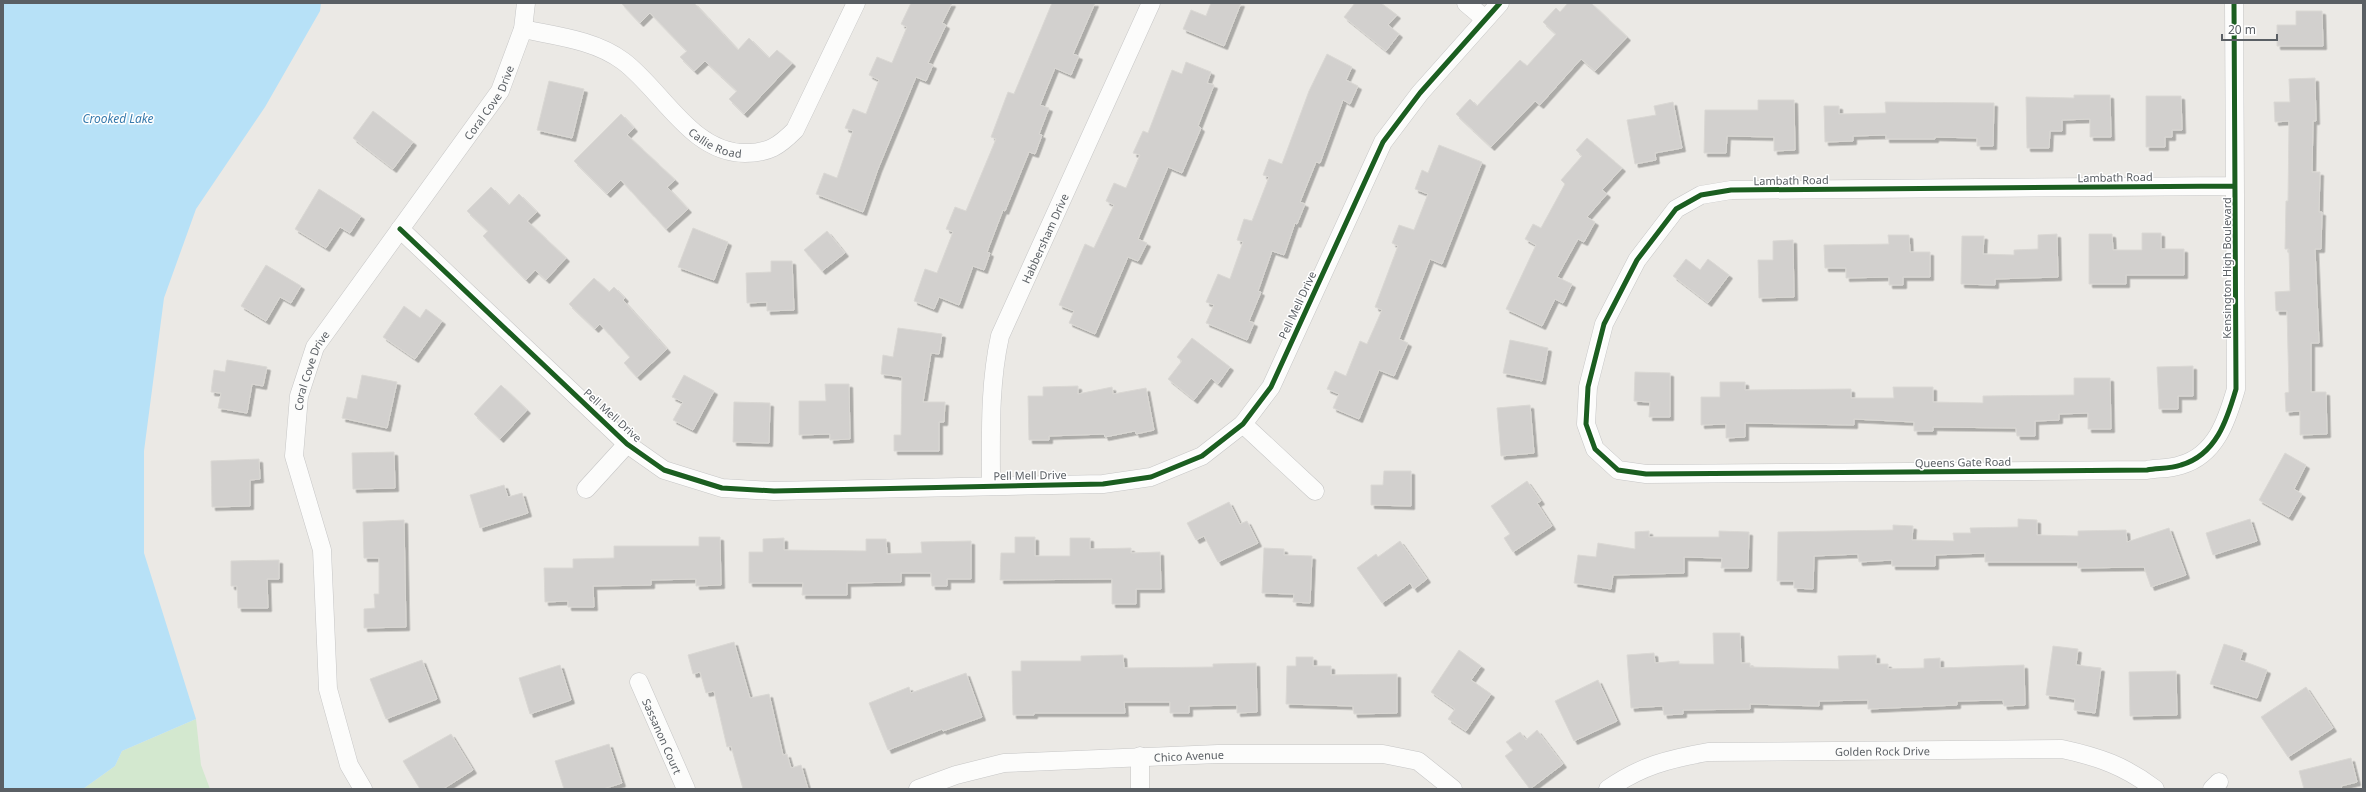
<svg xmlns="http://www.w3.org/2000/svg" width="2366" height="792" font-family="'Noto Sans',sans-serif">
  <defs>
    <filter id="shadow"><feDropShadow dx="3.5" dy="3.5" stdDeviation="0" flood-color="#0004"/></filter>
  </defs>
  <rect width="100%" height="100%" fill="#ebe9e5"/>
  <path fill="#d3e8cf" d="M196 719 201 765 210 789H83L115 766 122 751Z"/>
  <path fill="#b7e1f7" d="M3 3H321L320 11 265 107 196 209 164 298 144 451V553L196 719 122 751 115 766 83 789H3Z"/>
  <g fill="#d2d0ce" stroke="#dad8d4" filter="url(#shadow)">
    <path d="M621 3H694L738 50 749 38 769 58 777 50 792 63 744 114 729 99 737 91 705 61 694 71 680 57 687 51 650 13 640 23Z"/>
    <path d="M911 3H952L942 23 946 25 928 63 933 65 926 81 916 77 878 169 863 212 816 194 824 173 837 178 853 131 845 128 853 109 866 114 879 80 869 75 877 57 892 63 907 27 901 24Z"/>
    <path d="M1052 3H1095L1073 54 1079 56 1071 75 1055 68 1040 105 1049 108 1039 134 1042 135 1035 154 1029 152 1005 211 1003 210 987 252 990 253 984 270 973 266 959 305 939 297 934 309 914 301 925 269 937 273 953 232 946 229 955 207 966 211 996 139 991 137 1008 92 1014 94Z"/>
    <path d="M1211 3H1241L1224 46 1183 29 1191 10 1206 16Z"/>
    <path d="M1355 3H1381L1397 15 1388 25 1399 34 1386 51 1344 17Z"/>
    <path d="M1568 3H1591L1627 37 1595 71 1581 59 1540 105 1535 101 1491 147 1456 114 1470 99 1477 106 1520 60 1527 66 1556 34 1543 22 1556 8 1560 12Z"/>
    <path d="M2296 11H2322L2323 46H2277V25H2296Z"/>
    <path d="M1327 54 1352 67 1346 80 1358 86 1350 104 1343 100 1320 163 1316 162 1300 202 1305 204 1297 224 1295 223 1284 255 1272 251 1258 291 1261 292 1249 321 1254 323 1247 340 1206 323 1214 305 1206 302 1218 274 1230 279 1243 242 1237 240 1244 219 1252 221 1269 177 1263 175 1269 159 1282 164 1309 91Z"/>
    <path d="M1186 62 1211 72 1207 83 1214 85 1198 126 1201 128 1182 173 1168 167 1138 239 1147 243 1138 261 1128 257 1095 334 1069 323 1074 311 1059 305 1085 244 1094 248 1114 205 1106 201 1114 183 1126 188 1140 155 1133 153 1143 131 1148 133 1172 70 1182 74Z"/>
    <path d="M2315 78 2316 121H2313L2312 172H2320L2319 212H2322L2321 249H2315L2319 343H2311V392H2326L2327 434 2300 435V411L2286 412 2285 393 2289 392 2287 311H2276L2275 292 2290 291 2289 249H2285L2286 201H2288L2289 121 2275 122 2274 102H2290L2289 79Z"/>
    <path d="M549 81 584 89 572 138 537 130Z"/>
    <path d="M2074 95H2110L2111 137H2090V119L2062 120V131H2050L2049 148H2027L2026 97 2074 98Z"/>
    <path d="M2146 96H2181L2182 130H2172V137H2165V147H2146Z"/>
    <path d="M1758 100H1794L1795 150 1774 151V137L1727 136 1726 153H1704L1705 110H1758Z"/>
    <path d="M1673 102 1682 148 1655 153 1656 160 1635 164 1627 120 1656 115 1654 106Z"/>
    <path d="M1885 102 1994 103 1993 146H1977V138L1935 137V139H1886V135L1853 136V141L1825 142 1824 106H1839V114L1886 113Z"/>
    <path d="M373 111 413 142 393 169 353 138Z"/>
    <path d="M621 114 634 128 627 135 675 180 667 187 688 209 666 229 621 180 607 194 574 161Z"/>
    <path d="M1587 138 1622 168 1602 190 1607 194 1587 217 1595 222 1584 242 1578 239 1557 277 1572 284 1563 303 1555 299 1542 326 1506 309 1536 245 1525 239 1533 224 1541 228 1565 184 1561 180 1582 156 1576 150Z"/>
    <path d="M1439 145 1482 162 1442 264 1430 259 1399 339 1408 343 1394 376 1379 370 1359 419 1333 408 1339 394 1327 389 1335 371 1346 376 1360 341 1367 344 1382 310 1375 307 1398 246 1392 243 1399 225 1414 230 1428 194 1415 189 1422 170 1428 173Z"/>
    <path d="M491 187 509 205 519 194 537 212 527 221 566 258 546 280 535 270 526 280 483 236 488 231 467 211Z"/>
    <path d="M319 189 361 216 350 233 340 227 326 248 295 229Z"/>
    <path d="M693 228 728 242 714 280 678 267Z"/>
    <path d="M827 231 845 253 822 271 804 250Z"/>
    <path d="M2142 233H2161V249H2184V275H2126V284H2089V234H2112L2113 250H2142Z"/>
    <path d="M2057 234 2058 277 1995 279V285L1961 284 1962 236H1984L1983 254 2014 255V250L2038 249V235Z"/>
    <path d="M1888 235H1909L1910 252H1930V277H1903V285H1889V277L1846 278V268H1825L1824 245 1889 244Z"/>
    <path d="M1793 240 1794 297 1759 298 1758 260H1773V241Z"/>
    <path d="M1686 259 1700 270 1708 259 1729 275 1708 303 1673 276Z"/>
    <path d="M771 261H792L794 310 767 311V302L747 303 746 273 771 272Z"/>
    <path d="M266 265 301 286 291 303 280 297 266 321 241 306Z"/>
    <path d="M594 278 609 292 614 287 625 298 623 300 667 349 637 377 624 363 630 357 600 324 595 329 569 304Z"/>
    <path d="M404 306 420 318 426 309 442 321 415 359 383 337Z"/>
    <path d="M898 328 942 334 939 354 931 353 923 402H945L944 422H939V451H894V435H901L902 377 881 374 883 355 893 357Z"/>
    <path d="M1192 338 1230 367 1218 384 1211 378 1194 400 1168 379 1182 361 1177 357Z"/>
    <path d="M1510 340 1548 348 1542 381 1503 373Z"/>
    <path d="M227 360 267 367 263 386 252 384 247 413 218 408 221 393 211 392 214 370 225 372Z"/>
    <path d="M2193 366V396H2178V409H2159L2157 367Z"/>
    <path d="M1635 372 1670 373V417H1649L1650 402 1634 401Z"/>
    <path d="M362 375 397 382 387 428 342 418 347 397 357 399Z"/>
    <path d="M684 375 714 391 693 430 673 420 683 402 672 397Z"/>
    <path d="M2074 378H2110L2111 429H2088V413L2059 414V420L2035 421V436H2017L2016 428 1933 427V431H1914V422L1854 419V425L1745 423V437L1726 438V424L1701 425V397H1720V382H1745V390L1851 389V398H1894L1893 387H1933V402L1983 403V396L2074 395Z"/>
    <path d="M825 384H849L850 439 830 440V434L799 435V401H826Z"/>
    <path d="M501 385 527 410 500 439 474 414Z"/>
    <path d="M1078 386V394L1112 387 1113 394 1146 388 1154 430 1136 434 1135 431 1105 437 1104 434 1049 436V440H1029L1028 396H1043V387Z"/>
    <path d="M734 402 770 403 769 443 733 442Z"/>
    <path d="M1530 405 1534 453 1501 456 1497 408Z"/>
    <path d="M394 452 395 488 353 489 352 453Z"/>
    <path d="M2285 453 2306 465 2294 489 2302 494 2289 517 2259 500Z"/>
    <path d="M259 459 260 479 250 480V506L212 507 211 461Z"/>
    <path d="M1384 471H1411V506L1371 505V485H1383Z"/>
    <path d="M1527 481 1541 501 1537 503 1552 526 1513 552 1504 538 1510 534 1491 506Z"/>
    <path d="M504 485 508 497 522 493 528 513 480 528 470 495Z"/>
    <path d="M1229 502 1240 524 1247 521 1258 543 1218 562 1204 536 1196 540 1187 523Z"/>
    <path d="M2018 519 2037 520V535L2078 536V531L2126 530 2127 542 2169 528 2186 575 2151 587 2144 567 2078 568V562H1985V553L1935 555V566H1892V560L1859 562 1858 554 1814 556 1813 589 1794 588V581H1777L1778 532 1893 530V525L1913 526 1912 540 1954 541 1953 533H1971L1970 528 2018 527Z"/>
    <path d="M2250 519 2257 541 2213 555 2206 533Z"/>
    <path d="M404 520 406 627 364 628V609L375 608 374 594H379V558H364L363 522Z"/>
    <path d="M1649 531V537H1719V531L1749 532 1748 568H1721L1722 558 1684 557V573L1613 575 1611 589 1574 583 1578 555 1596 557 1598 543 1635 549V532Z"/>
    <path d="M699 537H720L721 585 696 586V579L651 580V585L593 586 594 607H568V601L545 602 544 568H573V559L614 558V546H699Z"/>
    <path d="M1015 537H1035V556H1070V538H1090V549L1131 548V553L1160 552 1161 589H1136V604H1112V579L1000 580 1001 553H1015Z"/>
    <path d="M784 538V550L866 551V539H886L887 554 922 553 921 542 971 541V579H947V586H932L931 573H901V582L847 583V595H802L803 583H749V552H763V539Z"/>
    <path d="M1400 541 1427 579 1414 589 1410 583 1382 603 1357 568 1376 554 1378 557Z"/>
    <path d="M1264 548 1284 549V555L1312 556 1310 603 1293 602 1294 594 1262 593Z"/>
    <path d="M279 560V579H267L268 608H238L237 586H231V561Z"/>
    <path d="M1713 633H1740L1741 663H1750V667L1839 669 1838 656 1876 655V664H1888V669L1924 668V659L1940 658V668L2024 665 2025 705 2004 706 2003 700 1957 701V705L1868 709V700L1819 701V706L1750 704V709L1683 710V714L1664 715 1663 706 1631 708 1627 655 1654 653 1655 663 1679 661V664H1714Z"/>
    <path d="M734 642 750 698 769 694 783 755 787 754 791 768 801 765 808 789H743L731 746 727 747 714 691 706 693 700 672 693 674 688 655Z"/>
    <path d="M2224 644 2243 650 2240 660 2267 670 2257 698 2210 684Z"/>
    <path d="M2053 646 2078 649 2076 665 2101 668 2095 713 2074 710 2075 699 2046 695Z"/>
    <path d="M1459 650 1481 666 1471 680 1491 694 1466 731 1448 719 1455 709 1431 692Z"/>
    <path d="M1123 655 1124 668 1213 667V664L1256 663 1257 712 1237 713V705L1189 706V713H1170V702H1124L1125 713H1034V715H1013L1012 671H1021V661H1081V656Z"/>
    <path d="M1296 657H1313V666H1331V675L1397 674V713L1354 714 1353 706 1286 704 1287 666H1296Z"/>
    <path d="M422 660 437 699 386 719 370 679Z"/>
    <path d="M560 665 571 700 530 714 519 678Z"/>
    <path d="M2176 671 2177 715 2130 716 2129 672Z"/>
    <path d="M966 673 982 717 943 731 942 729 888 750 869 703 909 687 911 693Z"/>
    <path d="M1598 680 1617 721 1574 741 1555 701Z"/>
    <path d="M2306 687 2333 728 2288 757 2261 717Z"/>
    <path d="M1537 730 1563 764 1530 789 1505 756 1513 750 1506 742 1520 732 1526 740Z"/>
    <path d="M451 734 473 770 443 789H420L403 761Z"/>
    <path d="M609 744 622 783 603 789H564L555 761Z"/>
    <path d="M2351 758 2357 782 2341 786 2342 789H2304L2299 771Z"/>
  </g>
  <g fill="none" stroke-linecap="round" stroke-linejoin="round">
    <defs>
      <g id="minor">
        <path d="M1466 3 1485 19"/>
        <path d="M2234 3 2236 389C2227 420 2216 455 2181 465 2170 469 2158 468 2147 470L1646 474 1618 470 1595 449 1586 424 1588 387 1604 324 1637 260 1676 209 1701 195 1731 190 2235 186"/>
        <path id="s1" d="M523 29C556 36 595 40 623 61 662 90 691 153 745 153 769 153 779 146 795 130L856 3"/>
        <path d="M400 229 627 444 664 470 722 488 774 491 1103 484 1151 477 1202 456 1243 424 1271 387 1383 142 1420 93 1500 3"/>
        <path d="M1243 424 1315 491"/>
        <path id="s2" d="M991 486C991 435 989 386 1000 336L1151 3"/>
        <path d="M586 489 627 444"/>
        <path id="s3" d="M639 682 686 789"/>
        <path d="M1140 756V789"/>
        <path id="s4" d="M363 789 349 765 328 689 322 550 294 456 299 396 315 347 500 91 523 29 526 3"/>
        <path id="s5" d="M918 789 956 775 1004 763 1218 754H1383L1418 761 1453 789"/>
        <path id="s6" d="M1608 789C1641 766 1668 759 1708 752L2062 749C2099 757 2125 766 2155 789"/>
        <path d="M2212 789 2219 782"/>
      </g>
    </defs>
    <use href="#minor" stroke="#c6c6c6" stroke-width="19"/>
    <use href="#minor" stroke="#fcfcfb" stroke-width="18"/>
    <defs>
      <g id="cycleway">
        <path d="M2234 3 2236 389C2227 420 2216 455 2181 465 2170 469 2158 468 2147 470L1646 474 1618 470 1595 449 1586 424 1588 387 1604 324 1637 260 1676 209 1701 195 1731 190 2235 186"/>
        <path d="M400 229 627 444 664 470 722 488 774 491 1103 484 1151 477 1202 456 1243 424 1271 387 1383 142 1420 93 1500 3"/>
      </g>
    </defs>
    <use href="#cycleway" stroke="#fff" stroke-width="8"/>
    <use href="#cycleway" stroke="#1b5e20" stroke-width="5"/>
  </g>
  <g text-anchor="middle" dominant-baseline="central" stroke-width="3" stroke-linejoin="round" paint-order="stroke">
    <g font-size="11" fill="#5a5f64" stroke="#fff">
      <text stroke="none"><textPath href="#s4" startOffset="756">Coral Cove Drive</textPath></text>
      <text stroke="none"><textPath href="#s1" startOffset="231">Callie Road</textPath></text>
      <text transform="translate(2115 177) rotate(-1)">Lambath Road</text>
      <text transform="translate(1791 180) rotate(-1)">Lambath Road</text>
      <text stroke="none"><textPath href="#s2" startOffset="258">Habbersham Drive</textPath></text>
      <text transform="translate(2226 268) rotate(-90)">Kensington High Boulevard</text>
      <text transform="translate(1297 305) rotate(-65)">Pell Mell Drive</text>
      <text stroke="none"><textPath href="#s4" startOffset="432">Coral Cove Drive</textPath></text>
      <text transform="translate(613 415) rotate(42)">Pell Mell Drive</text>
      <text transform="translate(1963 462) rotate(-1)">Queens Gate Road</text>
      <text transform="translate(1030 475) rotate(-1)">Pell Mell Drive</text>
      <text stroke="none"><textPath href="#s3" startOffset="59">Sassanon Court</textPath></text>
      <text stroke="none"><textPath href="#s6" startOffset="282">Golden Rock Drive</textPath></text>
      <text stroke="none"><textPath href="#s5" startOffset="275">Chico Avenue</textPath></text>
    </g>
    <g font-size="12" font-style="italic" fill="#367aad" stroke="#fff">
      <text x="118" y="118">Crooked Lake</text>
    </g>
  </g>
  <rect width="2366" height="792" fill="none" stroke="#5a5f64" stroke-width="8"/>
  <path d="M2222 34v6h55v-6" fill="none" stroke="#5a5f64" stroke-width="2"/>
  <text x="2228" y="34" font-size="12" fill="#5a5f64" stroke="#ffffff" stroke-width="3" paint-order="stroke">20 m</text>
</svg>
